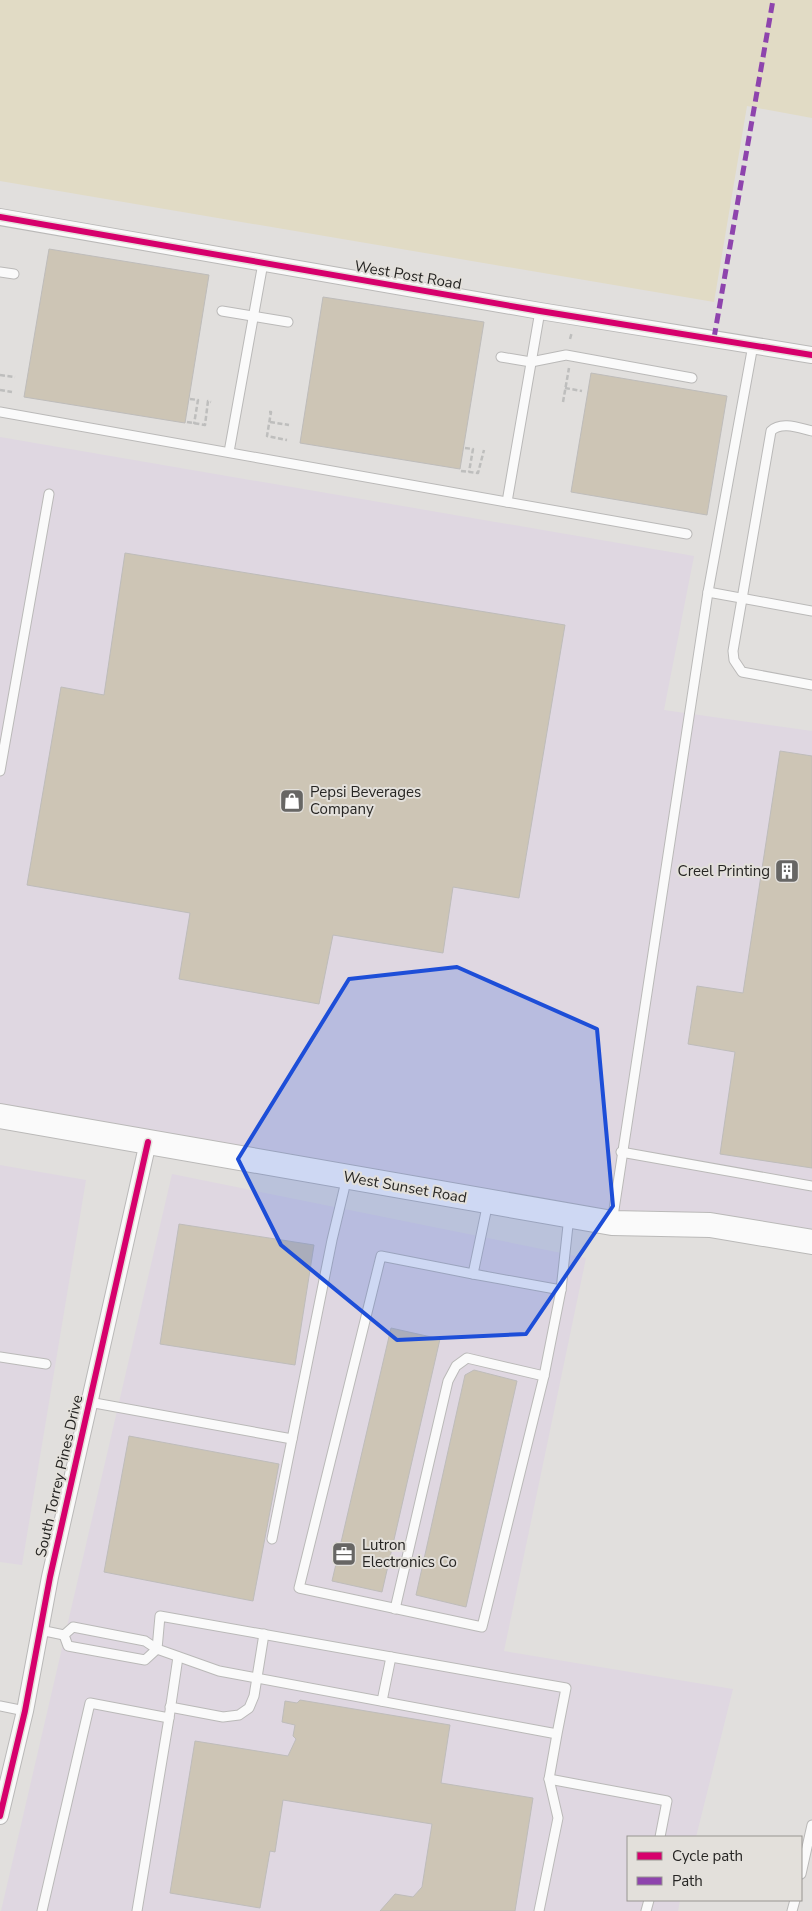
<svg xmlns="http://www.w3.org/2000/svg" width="812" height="1911" font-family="'Nunito Sans',sans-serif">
  <rect width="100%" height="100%" fill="#e1dfdd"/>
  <g fill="#dfd7e1">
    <path d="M0 437 694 556 664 710 812 731V1242L612 1223 0 1116Z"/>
    <path d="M0 1165 86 1180 22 1565 0 1562Z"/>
    <path d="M172 1174 586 1258 504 1651 733 1689 696 1837H628V1900H680L678 1911H1Z"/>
  </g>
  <path fill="#e1dbc5" d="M0 0H812V118L747 106 714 302 0 181Z"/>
  <g fill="#cdc5b5" stroke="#bebcba">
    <path d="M49 249 209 275 185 423 24 397Z"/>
    <path d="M323 297 484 322 460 469 300 443Z"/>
    <path d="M591 373 727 396 707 515 571 492Z"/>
    <path d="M125 553 565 625 519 898 453 887 443 953 333 935 319 1004 179 979 190 913 27 885 61 687 104 695Z"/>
    <path d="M780 751 812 756V1168L720 1154 735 1052 688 1044 697 986 743 993Z"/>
    <path d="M179 1224 314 1245 295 1365 160 1344Z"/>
    <path d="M391 1328 440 1339 382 1592 332 1581Z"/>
    <path d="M474 1370 517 1381 466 1607 416 1595 465 1375Z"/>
    <path d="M129 1436 279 1464 253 1601 104 1572Z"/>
    <path d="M300 1700 450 1725 441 1783 533 1798 515 1911H380L395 1894 413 1897 422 1887 432 1824 283 1800 275 1852 270 1851 260 1908 170 1893 195 1741 288 1756 296 1739 293 1736 295 1725 282 1722 285 1701 297 1703Z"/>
  </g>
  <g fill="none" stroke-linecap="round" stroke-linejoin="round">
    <defs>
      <g id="lane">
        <path d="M0 272 14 274"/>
        <path d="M222 311 288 322"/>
        <path d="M501 357 531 362 566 355 692 378"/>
        <path d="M0 412 687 534"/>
        <path d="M812 431C799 428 781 421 771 431L733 651 734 660 742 672 812 685"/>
        <path d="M229 452 263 263"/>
        <path d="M507 502 540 311"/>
        <path d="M708 592 812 611"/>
        <path d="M0 771 49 494"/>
        <path d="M621 1152 812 1186"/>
        <path d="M488 1202 473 1274 381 1256 299 1588 482 1627 544 1376 561 1290 569 1216"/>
        <path d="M612 1223 708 592 753 345"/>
        <path d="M473 1274 561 1290"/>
        <path d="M0 1357 46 1364"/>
        <path d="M89 1402 292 1439"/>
        <path d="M272 1539 332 1240 347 1177"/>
        <path d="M395 1609 448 1381 456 1366 467 1358 544 1376"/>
        <path d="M73 1627 145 1641 157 1649 145 1660 68 1646 64 1635Z"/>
        <path d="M40 1630 64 1635"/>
        <path d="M382 1701 391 1657"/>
        <path d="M0 1706 25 1711"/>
        <path d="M170 1707 223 1717 239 1715 249 1708 254 1696 264 1634"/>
        <path d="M549 1779 667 1801 660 1837"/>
        <path d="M801 1874 812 1825"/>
        <path d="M42 1911 90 1703 169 1718 178 1657"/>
        <path d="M137 1911 169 1718"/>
        <path d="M539 1911 558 1818 549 1779 557 1734 219 1671 157 1649 160 1616 566 1688 557 1734"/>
        <path d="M646 1911 649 1900"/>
        <path d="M792 1911 795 1900"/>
      </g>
      <g id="street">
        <path d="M0 217 540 311 812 355"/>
        <path d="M0 1816 25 1711 50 1577 148 1142"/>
      </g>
      <path id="secondary" d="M0 1116 612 1223 710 1225 812 1242"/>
    </defs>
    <use href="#lane" stroke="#bab9b8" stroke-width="11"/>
    <use href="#street" stroke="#bab9b8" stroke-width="18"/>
    <use href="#secondary" stroke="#bab9b8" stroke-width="26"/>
    <g stroke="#bebebd" stroke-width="2.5" stroke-dasharray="5 2.5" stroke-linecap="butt">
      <path d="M570 339 572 332"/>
      <path d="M0 375 15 377"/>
      <path d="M565 388 582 391"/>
      <path d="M0 390 12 392"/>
      <path d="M190 399 198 400 194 424"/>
      <path d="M563 402 569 368"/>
      <path d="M269 412H271L267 436 287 440"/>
      <path d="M187 422 205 425 208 401 211 402"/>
      <path d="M270 422 289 425"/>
      <path d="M465 448 473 449 469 472"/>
      <path d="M461 471 478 473 484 450"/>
    </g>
    <use href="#lane" stroke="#fafafa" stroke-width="9"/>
    <use href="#street" stroke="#fafafa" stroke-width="16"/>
    <use href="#secondary" stroke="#fafafa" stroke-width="24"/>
    <path stroke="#8e44ad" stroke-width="5" stroke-dasharray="10 5" stroke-linecap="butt" d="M714 338 773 0"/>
    <defs>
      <g id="cycleway">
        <path d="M0 217 540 311 812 355"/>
        <path d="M0 1816 25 1711 50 1577 148 1142"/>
      </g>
    </defs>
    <use href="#cycleway" stroke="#e3e0db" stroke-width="9"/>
    <use href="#cycleway" stroke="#d6006c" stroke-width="6"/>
  </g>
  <path fill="#1d4ed8" fill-opacity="0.2" stroke="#1d4ed8" stroke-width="4" stroke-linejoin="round" d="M457 967 597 1029 613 1206 526 1334 397 1340 281 1245 238 1159 349 979Z"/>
  <defs>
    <symbol id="shop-square" viewBox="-11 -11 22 22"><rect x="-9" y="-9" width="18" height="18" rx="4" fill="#676664" stroke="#e3e0db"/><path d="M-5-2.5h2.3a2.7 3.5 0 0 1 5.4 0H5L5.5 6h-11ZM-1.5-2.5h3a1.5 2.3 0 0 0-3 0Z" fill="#fff"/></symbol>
    <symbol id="building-square" viewBox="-11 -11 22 22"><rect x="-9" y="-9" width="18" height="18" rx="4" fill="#676664" stroke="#e3e0db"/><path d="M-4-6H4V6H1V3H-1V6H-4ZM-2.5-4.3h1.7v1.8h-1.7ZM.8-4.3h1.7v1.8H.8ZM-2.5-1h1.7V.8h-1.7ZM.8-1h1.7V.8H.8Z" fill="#fff"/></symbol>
    <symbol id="office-square" viewBox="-11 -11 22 22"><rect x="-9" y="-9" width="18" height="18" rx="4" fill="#676664" stroke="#e3e0db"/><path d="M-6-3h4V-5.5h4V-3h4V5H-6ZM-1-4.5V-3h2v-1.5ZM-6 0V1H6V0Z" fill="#fff"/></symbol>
  </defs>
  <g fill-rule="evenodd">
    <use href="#shop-square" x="278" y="787" width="28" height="28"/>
    <use href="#building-square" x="773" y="857" width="28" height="28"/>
    <use href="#office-square" x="330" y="1540" width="28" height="28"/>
  </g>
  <g text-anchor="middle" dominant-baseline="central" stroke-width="4" stroke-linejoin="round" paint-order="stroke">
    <g font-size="15" fill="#262523" stroke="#e3e0db">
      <text transform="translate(408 275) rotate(10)">West Post Road</text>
      <text transform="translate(405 1187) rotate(10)">West Sunset Road</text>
      <text transform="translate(59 1476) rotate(-77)">South Torrey Pines Drive</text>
    </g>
    <g font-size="15" fill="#262523" stroke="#e3e0db" text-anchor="start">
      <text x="310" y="792">Pepsi Beverages<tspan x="310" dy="17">Company</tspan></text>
      <text x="770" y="871" text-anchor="end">Creel Printing</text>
      <text x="362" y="1545">Lutron<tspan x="362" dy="17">Electronics Co</tspan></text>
    </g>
  </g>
  <rect x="627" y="1836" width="175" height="65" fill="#e3e0db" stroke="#979591"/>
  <rect x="637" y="1852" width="25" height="8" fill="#d6006c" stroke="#979591"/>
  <text x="672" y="1861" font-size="15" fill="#262523">Cycle path</text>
  <rect x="637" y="1877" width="25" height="8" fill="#8e44ad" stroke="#979591"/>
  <text x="672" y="1886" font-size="15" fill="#262523">Path</text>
</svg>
